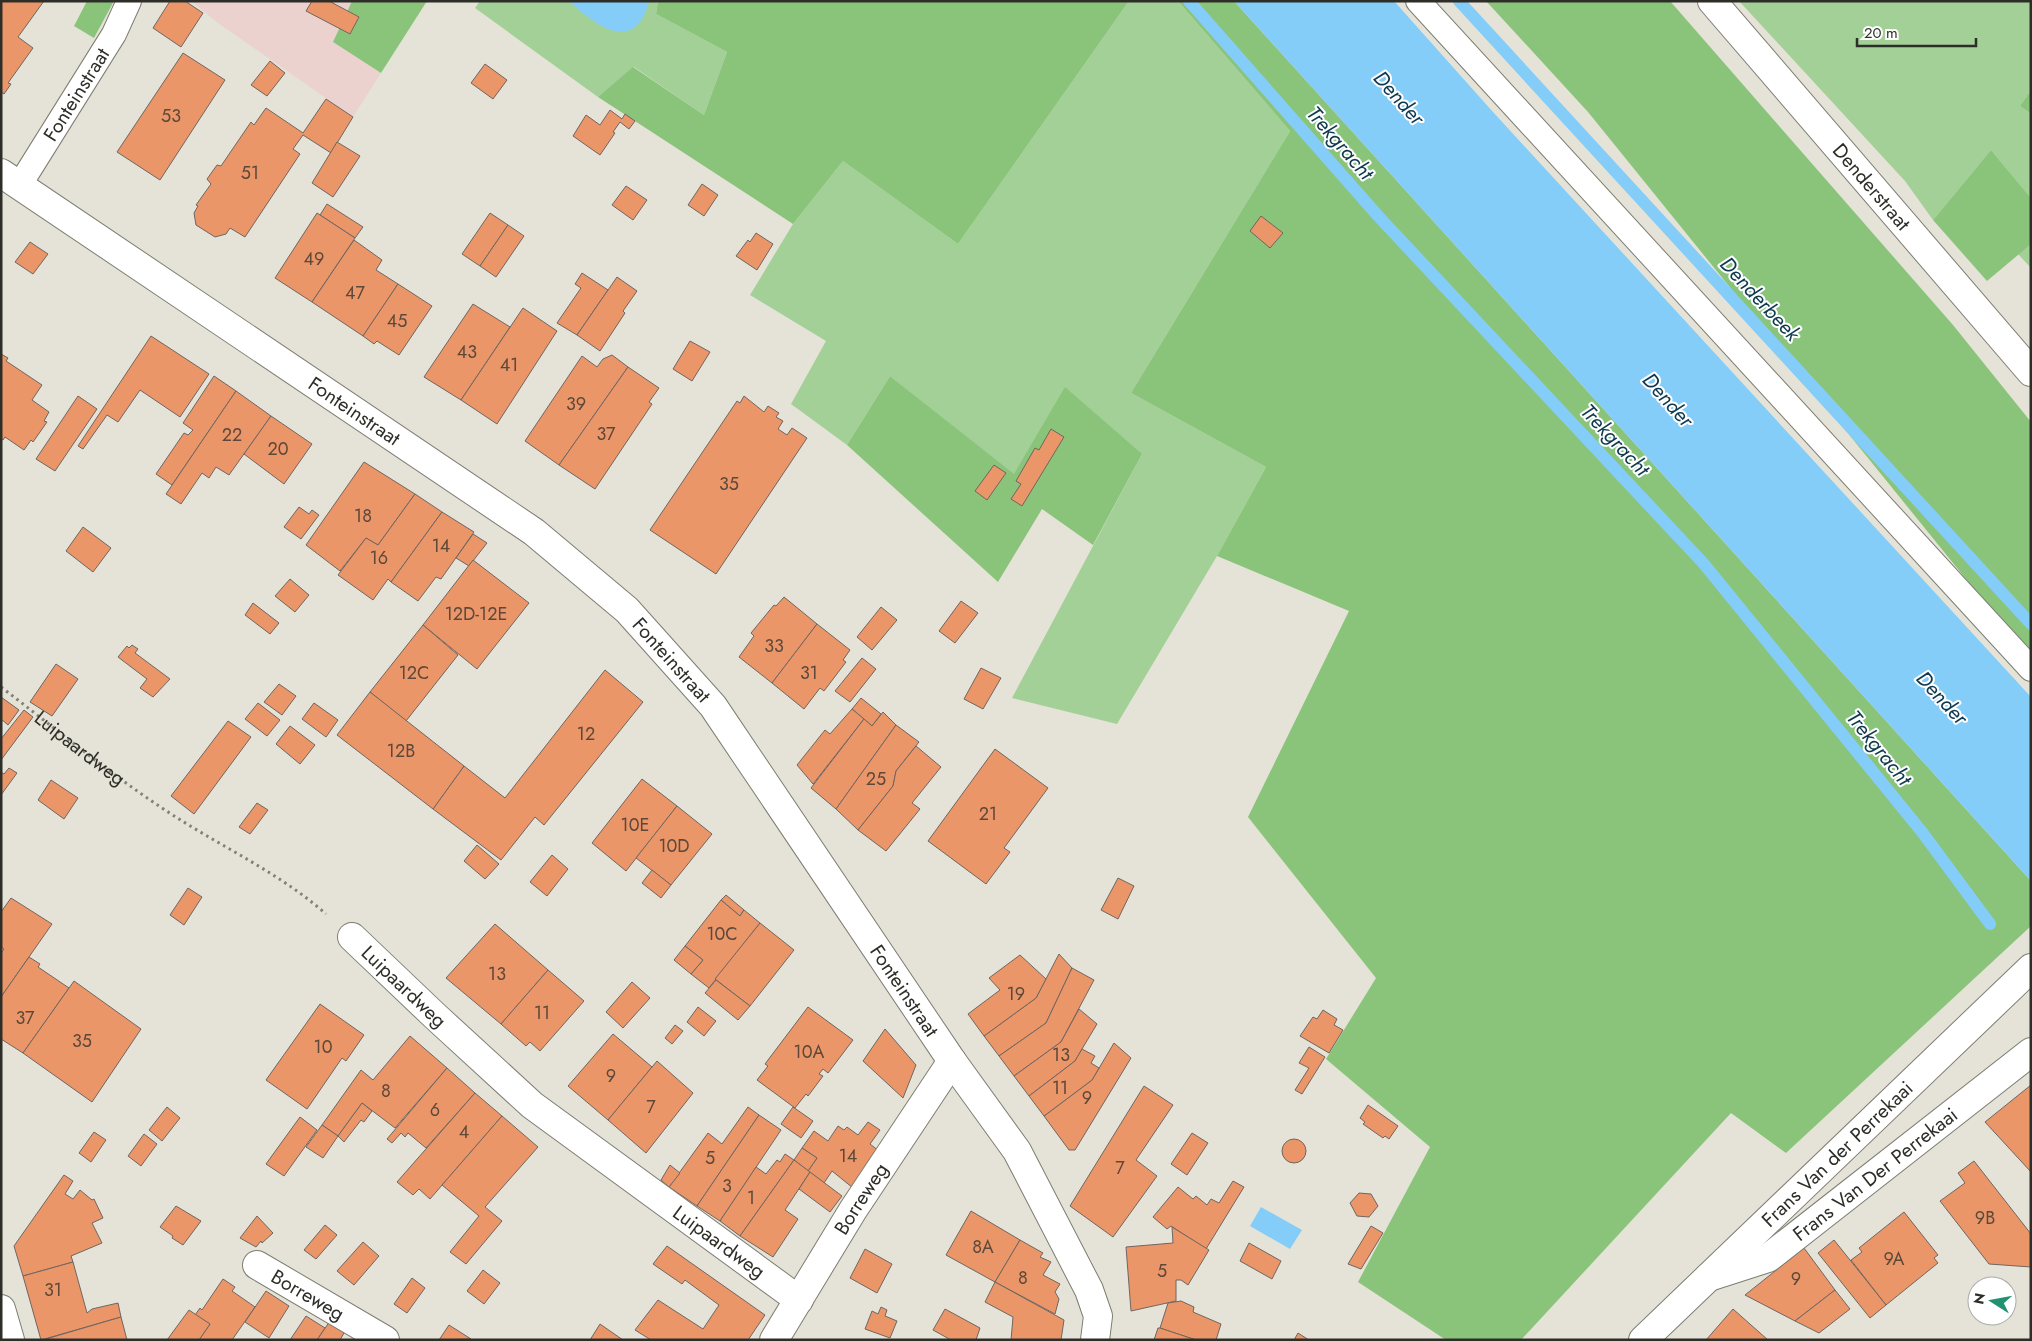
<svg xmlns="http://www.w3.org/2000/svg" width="2032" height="1341" font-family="Jost,sans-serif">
  <rect width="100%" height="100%" fill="#e5e3d7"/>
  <path fill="#ecd2ce" d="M191 1H352L333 42 381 73 353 117 218 23Z"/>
  <g fill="#a2d097">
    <path d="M480 1H658L656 14 727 52 704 115 634 67 598 97 475 8Z"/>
    <path d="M1129 1H1178L1290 131 1131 393 1266 467 1217 556 1117 724 1012 698 1142 454 1014 475 890 376 847 445 791 404 826 341 750 295 793 224 843 161 958 244Z"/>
    <path d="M1739 1H2031V90L2020 106 2031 114V198L1991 150 1933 220 1905 181Z"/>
    <path d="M2031 244V268L2018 254Z"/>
  </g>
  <g fill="#8ac47b">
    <path d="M87 1H114L94 38 74 26Z"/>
    <path d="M352 1H427L381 73 333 42Z"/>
    <path d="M658 1H1129L958 244 843 161 793 224 598 97 633 67 704 115 727 52 656 14Z"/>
    <path d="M1178 1H1234L2031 881V926L1786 1153 1731 1113 1521 1340H1446L1358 1282 1430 1147 1326 1059 1376 978 1248 817 1349 611 1217 556 1266 467 1131 393 1290 131Z"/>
    <path d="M1486 1H1670L1953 325 2031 422V656L2025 652 1588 112Z"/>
    <path d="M2031 90V114L2020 106Z"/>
    <path d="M1991 150 2031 198V244L1987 281 1933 220Z"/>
    <path d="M890 376 1014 474 1065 387 1142 454 1093 545 1042 509 998 582 847 445Z"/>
  </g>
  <g fill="#85cdf9">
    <path d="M569 1H649C635 56 595 25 569 1Z"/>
    <path d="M1234 1H1394L1493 112 2031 697V881Z"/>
    <path d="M1261 1207 1302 1230 1290 1249 1250 1226Z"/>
  </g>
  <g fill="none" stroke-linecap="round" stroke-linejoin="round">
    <g stroke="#85cdf9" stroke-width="12">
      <path d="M1189 1 1379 217 1704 564 1922 832 1990 924"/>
      <path d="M1459 1 2031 624"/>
    </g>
  </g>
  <g fill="#eb9669" stroke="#706560">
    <path d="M1 1H44L18 37 33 48 8 83 11 84 4 94 1 92Z"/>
    <path d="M170 1H185L203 13 181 47 153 28Z"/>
    <path d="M312 1H329L359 17 350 34 306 11Z"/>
    <path d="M183 53 225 80 160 180 117 152Z"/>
    <path d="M270 61 285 73 267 96 251 85Z"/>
    <path d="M485 64 507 80 493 99 471 83Z"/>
    <path d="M326 99 353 117 331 153 303 135 293 149 300 154 245 237 230 228 226 234 215 237 196 225 194 213 198 206 196 205 211 184 207 179 217 165 221 166 251 122 254 125 266 108 303 133Z"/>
    <path d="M610 110 622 119 625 114 635 121 629 129 620 122 613 132 615 133 600 155 573 136 586 115 600 125Z"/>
    <path d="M337 142 360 156 333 197 312 183Z"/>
    <path d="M702 184 718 195 704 216 688 205Z"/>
    <path d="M626 186 647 200 633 220 612 205Z"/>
    <path d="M327 204 363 227 355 238 320 215Z"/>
    <path d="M317 213 355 238 312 302 275 278Z"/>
    <path d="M490 213 508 225 480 266 462 254Z"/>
    <path d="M1261 216 1283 233 1270 248 1250 231Z"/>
    <path d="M508 225 524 236 496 277 480 266Z"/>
    <path d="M756 233 773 244 757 270 736 256 748 240 750 242Z"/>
    <path d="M354 240 382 260 376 270 398 284 363 336 312 302Z"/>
    <path d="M30 242 48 254 33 274 15 262Z"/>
    <path d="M582 273 608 290 577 335 557 323 581 288 575 284Z"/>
    <path d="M617 277 637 291 623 311 625 313 600 351 577 335Z"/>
    <path d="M398 284 432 306 399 355 377 341 374 344 363 336Z"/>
    <path d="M473 304 510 327 461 400 424 377Z"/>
    <path d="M523 308 557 331 497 424 461 400Z"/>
    <path d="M151 336 209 374 180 417 140 390 118 422 107 415 83 449 78 446Z"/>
    <path d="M690 341 710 352 692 381 673 369Z"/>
    <path d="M1 354 8 358 6 361 42 385 32 400 49 412 44 421 47 422 33 442 31 440 24 450 5 437 3 440 1 439Z"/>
    <path d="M612 355 628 367 559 465 525 441 582 356 597 367 603 359Z"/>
    <path d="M628 367 659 388 649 402 652 404 595 489 559 465Z"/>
    <path d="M214 376 236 391 172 485 156 474 184 433 188 435 193 430 183 423Z"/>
    <path d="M236 391 271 416 229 475 216 467 209 478 202 473 181 504 166 494Z"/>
    <path d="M78 396 97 409 55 471 36 459Z"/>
    <path d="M744 396 764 412 768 406 779 413 776 417 783 421 778 429 787 435 792 428 807 438 716 574 650 530 737 401 740 403Z"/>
    <path d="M271 416 312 444 284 484 244 454Z"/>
    <path d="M1051 429 1064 437 1022 506 1011 499 1021 484 1016 481 1035 448 1039 450Z"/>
    <path d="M364 462 415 494 378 545 366 538 340 571 306 545Z"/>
    <path d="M994 465 1006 473 987 500 975 491Z"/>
    <path d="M415 494 442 512 391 582 388 579 373 600 338 575 366 538 378 545Z"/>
    <path d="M299 507 309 514 312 510 319 515 301 539 284 527Z"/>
    <path d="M442 512 474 532 441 579 436 577 418 601 391 582Z"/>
    <path d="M83 527 111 548 93 572 66 551Z"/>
    <path d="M473 534 487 543 469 566 456 558Z"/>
    <path d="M473 560 529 603 477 669 423 625Z"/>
    <path d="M290 579 309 595 295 612 275 596Z"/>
    <path d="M784 597 817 624 772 683 739 657 754 636 751 633 774 605 776 606Z"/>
    <path d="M961 601 978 613 955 643 939 631Z"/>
    <path d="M253 603 279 623 270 634 245 615Z"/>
    <path d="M881 607 897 620 872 650 857 637Z"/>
    <path d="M817 624 850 650 843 660 846 662 824 691 820 688 804 709 772 683Z"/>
    <path d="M423 625 458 655 406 721 370 692Z"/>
    <path d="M132 645 138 649 135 653 170 679 153 697 140 688 147 679 118 657 127 646 129 648Z"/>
    <path d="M862 658 876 669 850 702 835 691Z"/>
    <path d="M56 664 78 679 52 716 30 702Z"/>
    <path d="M981 668 1001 678 983 709 964 699Z"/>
    <path d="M605 670 643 702 544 825 535 817 501 860 433 809 464 766 505 798Z"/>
    <path d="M279 684 296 696 282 715 264 702Z"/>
    <path d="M370 692 464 766 433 809 337 735Z"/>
    <path d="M1 697 19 710 8 725 1 719Z"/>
    <path d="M861 698 881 714 872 726 852 709Z"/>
    <path d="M258 703 280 720 267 736 245 719Z"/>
    <path d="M314 703 338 720 326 737 302 719Z"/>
    <path d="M852 709 864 719 813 784 797 765 825 730 830 734Z"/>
    <path d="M24 710 33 717 1 760V739Z"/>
    <path d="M883 712 896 725 836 809 811 788 864 719 872 726Z"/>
    <path d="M228 721 251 737 194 814 171 796Z"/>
    <path d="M896 725 919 742 896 771 893 786 858 830 836 809Z"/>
    <path d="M290 726 315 745 300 764 276 744Z"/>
    <path d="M916 746 941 767 912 803 920 809 886 851 858 830 893 786 896 771Z"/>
    <path d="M995 749 1048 788 1004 848 1010 852 986 884 928 841Z"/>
    <path d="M9 768 17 773 1 795V772L4 774Z"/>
    <path d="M642 779 677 806 626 871 592 843Z"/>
    <path d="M51 780 78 798 64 819 38 800Z"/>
    <path d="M257 803 268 810 250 834 239 827Z"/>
    <path d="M677 806 712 834 671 885 636 858Z"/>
    <path d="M477 845 499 864 485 879 464 861Z"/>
    <path d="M552 855 568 869 547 896 530 882Z"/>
    <path d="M652 870 671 885 661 898 642 883Z"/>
    <path d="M1118 878 1134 886 1118 919 1101 910Z"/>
    <path d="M188 888 202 897 184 925 170 915Z"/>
    <path d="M726 895 744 910 740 916 721 900Z"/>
    <path d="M11 898 52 924 1 997V953L4 949 1 947V912Z"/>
    <path d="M721 900 740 916 744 910 760 923 709 988 691 974 703 960 685 946Z"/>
    <path d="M760 923 794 950 750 1006 715 979Z"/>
    <path d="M495 924 548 970 501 1024 446 978Z"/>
    <path d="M685 946 703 960 691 974 674 960Z"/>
    <path d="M1059 954 1072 968 1046 1023 999 1056 984 1036 1036 998Z"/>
    <path d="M1020 955 1046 979 1036 998 984 1036 968 1014 1000 990 989 978Z"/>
    <path d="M29 957 40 964 38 967 69 988 23 1053 1 1039V997Z"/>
    <path d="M1072 968 1094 980 1061 1042 1014 1076 999 1056 1046 1023Z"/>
    <path d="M548 970 584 1001 540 1051 530 1042 526 1046 501 1024Z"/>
    <path d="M716 980 750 1006 738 1020 705 993Z"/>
    <path d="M74 981 141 1029 92 1102 23 1053Z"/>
    <path d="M632 982 650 998 623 1028 606 1012Z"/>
    <path d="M320 1004 364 1035 346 1061 342 1058 307 1109 266 1080Z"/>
    <path d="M698 1007 716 1021 704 1036 687 1022Z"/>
    <path d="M808 1007 853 1040 828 1073 823 1069 819 1074 823 1076 808 1096 806 1094 795 1108 757 1080 768 1066 765 1064Z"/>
    <path d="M1079 1009 1097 1024 1082 1049 1075 1061 1029 1096 1014 1076 1061 1042Z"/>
    <path d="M1323 1010 1337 1019 1334 1025 1343 1030 1329 1053 1300 1036 1313 1017 1317 1019Z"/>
    <path d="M675 1025 683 1031 672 1044 665 1038Z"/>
    <path d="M885 1029 916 1065 903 1098 863 1061Z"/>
    <path d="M613 1034 652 1067 608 1120 568 1086Z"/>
    <path d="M410 1036 447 1068 395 1128 362 1103 338 1136 322 1125 361 1070 373 1080Z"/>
    <path d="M1114 1043 1131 1058 1075 1150H1069L1044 1116 1092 1080Z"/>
    <path d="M1309 1047 1325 1057 1302 1094 1295 1090 1309 1068 1299 1063Z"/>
    <path d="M1082 1049 1095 1056 1091 1063 1099 1068 1092 1080 1044 1116 1029 1096 1075 1061Z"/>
    <path d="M657 1061 693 1093 646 1153 608 1120Z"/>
    <path d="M447 1068 475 1093 426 1148 408 1133 405 1137 401 1133 392 1143 387 1139Z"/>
    <path d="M2031 1085V1172L1985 1122Z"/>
    <path d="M1144 1086 1173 1105 1136 1160 1157 1176 1113 1237 1070 1206Z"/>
    <path d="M475 1093 502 1116 430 1199 419 1189 413 1195 397 1182Z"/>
    <path d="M362 1103 372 1111 364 1122 361 1120 344 1142 338 1136Z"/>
    <path d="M1368 1105 1398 1126 1389 1139 1385 1136 1383 1138 1363 1124 1365 1122 1360 1118Z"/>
    <path d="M167 1107 180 1118 162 1141 149 1130Z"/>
    <path d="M748 1107 759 1115 697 1206 669 1187 708 1133 722 1144Z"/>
    <path d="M793 1107 813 1121 801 1138 781 1124Z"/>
    <path d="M759 1115 781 1130 720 1221 697 1206Z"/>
    <path d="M502 1116 538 1147 485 1207 502 1221 466 1264 450 1252 479 1216 442 1185Z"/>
    <path d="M300 1117 317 1130 284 1176 266 1164Z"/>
    <path d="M868 1122 880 1130 870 1144 884 1155 858 1192 832 1171 824 1183 808 1171 817 1158 802 1148 814 1131 828 1141 838 1126 844 1130 847 1127 858 1135Z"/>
    <path d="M322 1125 338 1136 323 1158 306 1147Z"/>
    <path d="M94 1132 106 1140 91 1162 79 1153Z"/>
    <path d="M1192 1133 1208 1143 1187 1175 1171 1164Z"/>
    <path d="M144 1134 157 1144 141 1166 128 1156Z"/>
    <circle cx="1294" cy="1151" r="12"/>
    <path d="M802 1148 817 1158 808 1171 794 1160Z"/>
    <path d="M785 1154 794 1160 740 1236 720 1221 756 1167 766 1174 777 1160 780 1162Z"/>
    <path d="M794 1160 810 1172 785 1210 798 1219 773 1257 740 1236Z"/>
    <path d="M1974 1161 2031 1234V1267L1989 1264 1940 1201 1965 1183 1958 1173Z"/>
    <path d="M670 1165 680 1173 669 1187 661 1180Z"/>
    <path d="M810 1172 842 1196 830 1212 799 1189Z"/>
    <path d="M64 1175 73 1181 65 1194 73 1199 80 1190 92 1200 94 1199 103 1218 92 1223 102 1243 71 1256 73 1262 23 1276 14 1246Z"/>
    <path d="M1233 1181 1244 1187 1206 1249 1171 1226 1167 1229 1153 1217 1178 1187 1193 1199 1196 1196 1207 1205 1211 1199 1219 1203Z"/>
    <path d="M1359 1193 1371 1194 1378 1206 1369 1217 1357 1216 1350 1203Z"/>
    <path d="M176 1206 201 1221 183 1245 172 1238 173 1236 160 1227Z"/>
    <path d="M971 1211 1020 1240 995 1282 946 1255Z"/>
    <path d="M1904 1212 1938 1255 1934 1258 1938 1263 1886 1305 1851 1260 1862 1252 1859 1248Z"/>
    <path d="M257 1216 273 1233 262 1243 261 1241 256 1247 240 1238Z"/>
    <path d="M325 1225 337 1235 316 1259 304 1250Z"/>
    <path d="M1371 1226 1383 1233 1361 1269 1348 1264Z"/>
    <path d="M1172 1227 1209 1250 1188 1285 1181 1280H1176V1301L1131 1311 1126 1247 1173 1243Z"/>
    <path d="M1020 1240 1043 1253 1040 1257 1051 1262 1043 1275 1060 1284 1055 1292 1059 1299 1055 1314 995 1282Z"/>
    <path d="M1834 1240 1886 1305 1870 1318 1818 1253Z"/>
    <path d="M363 1242 379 1256 354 1285 337 1271Z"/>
    <path d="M1249 1243 1281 1261 1272 1279 1240 1261Z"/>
    <path d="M667 1246 765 1315 748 1340H651L635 1330 658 1300 703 1329 719 1305 685 1280 682 1284 653 1264Z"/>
    <path d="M1804 1248 1835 1290 1795 1321 1745 1295Z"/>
    <path d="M865 1249 892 1264 877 1293 850 1278Z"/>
    <path d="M73 1262 87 1313 92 1309 118 1303 121 1317 41 1340 23 1276Z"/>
    <path d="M483 1270 500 1283 484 1304 467 1291Z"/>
    <path d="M412 1278 425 1288 407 1313 394 1304Z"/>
    <path d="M223 1279 235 1287 232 1291 255 1307 232 1340H199L210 1324 195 1315 200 1308 202 1310Z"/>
    <path d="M995 1282 1064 1320 1061 1340H1011L1013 1317 985 1302Z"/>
    <path d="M1835 1290 1850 1309 1819 1333 1795 1321Z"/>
    <path d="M266 1291 289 1306 269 1338 245 1322Z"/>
    <path d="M1181 1301 1194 1307 1193 1312 1221 1324 1216 1340H1196L1160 1328 1168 1303Z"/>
    <path d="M881 1307 887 1310 885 1316 897 1321 890 1338 865 1329 872 1311 878 1314Z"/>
    <path d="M945 1309 980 1328 976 1340H951L933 1330Z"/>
    <path d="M1733 1309 1768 1340H1706Z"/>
    <path d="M189 1310 210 1324 199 1340H167Z"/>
    <path d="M306 1316 325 1328 317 1340H290Z"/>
    <path d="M121 1317 127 1340H46V1339Z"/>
    <path d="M332 1318 341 1324 344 1333 340 1340H317Z"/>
    <path d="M600 1324 623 1340H590Z"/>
    <path d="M449 1325 471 1339 439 1340Z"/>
    <path d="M1158 1328H1160L1196 1340H1154Z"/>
    <path d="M1298 1333 1309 1340H1294Z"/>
  </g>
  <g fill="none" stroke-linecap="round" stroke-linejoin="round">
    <defs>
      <g id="service">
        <path d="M1418 1 2031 669"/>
        <path id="s2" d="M19 186 114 34 129 1"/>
      </g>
      <g id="minor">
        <path id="s3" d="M1 173 534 532 627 610 713 706 952 1061 1017 1151 1089 1290 1098 1316 1095 1340"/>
        <path id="s4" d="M352 937 435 1016 532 1105 799 1300"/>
        <path id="s5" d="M257 1265 385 1340"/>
        <path id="s6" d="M1709 1277 1768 1258 2031 1052"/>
        <path d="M1 1309 10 1340"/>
        <path id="s7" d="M774 1340 853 1210 952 1061"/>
      </g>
      <g id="tertiary">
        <path id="s8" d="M1712 1 2031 372"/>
      </g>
      <g id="secondary">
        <path id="s9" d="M1643 1340 2031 968"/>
      </g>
    </defs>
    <use href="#service" stroke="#7e7d72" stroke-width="26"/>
    <use href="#minor" stroke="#7e7d72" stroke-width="30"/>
    <use href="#tertiary" stroke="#7e7d72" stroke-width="30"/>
    <use href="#secondary" stroke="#7e7d72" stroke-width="30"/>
    <path stroke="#828179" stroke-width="3" stroke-dasharray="2.5 4" stroke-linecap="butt" id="s1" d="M1 687C60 732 117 780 179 819 228 850 282 875 326 914"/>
    <use href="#service" stroke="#fff" stroke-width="24"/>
    <use href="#minor" stroke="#fff" stroke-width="28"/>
    <use href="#tertiary" stroke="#fff" stroke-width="28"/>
    <use href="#secondary" stroke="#fff" stroke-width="28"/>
  </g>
  <g text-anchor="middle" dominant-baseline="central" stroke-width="4" stroke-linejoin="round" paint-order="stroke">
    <g font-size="18" fill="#5d4839">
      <text x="171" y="116">53</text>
      <text x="250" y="173">51</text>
      <text x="314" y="259">49</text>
      <text x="355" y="293">47</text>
      <text x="397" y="321">45</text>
      <text x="467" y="352">43</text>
      <text x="509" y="365">41</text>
      <text x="576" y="404">39</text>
      <text x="606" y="434">37</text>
      <text x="232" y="435">22</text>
      <text x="278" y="449">20</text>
      <text x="729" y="484">35</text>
      <text x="363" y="516">18</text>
      <text x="441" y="546">14</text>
      <text x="379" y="558">16</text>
      <text x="476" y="614">12D-12E</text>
      <text x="774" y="646">33</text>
      <text x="414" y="673">12C</text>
      <text x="809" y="673">31</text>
      <text x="586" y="734">12</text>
      <text x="401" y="751">12B</text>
      <text x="876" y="779">25</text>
      <text x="988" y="814">21</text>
      <text x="635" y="825">10E</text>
      <text x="674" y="846">10D</text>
      <text x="722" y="934">10C</text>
      <text x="497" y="974">13</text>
      <text x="1016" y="994">19</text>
      <text x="542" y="1013">11</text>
      <text x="25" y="1018">37</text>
      <text x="82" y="1041">35</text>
      <text x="323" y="1047">10</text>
      <text x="809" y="1052">10A</text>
      <text x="1061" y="1055">13</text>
      <text x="611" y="1076">9</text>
      <text x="1060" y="1088">11</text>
      <text x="386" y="1091">8</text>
      <text x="1087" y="1098">9</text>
      <text x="651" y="1107">7</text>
      <text x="435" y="1110">6</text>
      <text x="464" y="1132">4</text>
      <text x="848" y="1156">14</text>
      <text x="710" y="1158">5</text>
      <text x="1120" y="1168">7</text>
      <text x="727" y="1186">3</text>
      <text x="751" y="1198">1</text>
      <text x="1985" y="1218">9B</text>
      <text x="983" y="1247">8A</text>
      <text x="1894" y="1259">9A</text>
      <text x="1162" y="1271">5</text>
      <text x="1023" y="1278">8</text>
      <text x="1796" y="1279">9</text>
      <text x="53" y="1290">31</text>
    </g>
    <g font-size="20" fill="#2e2e29" stroke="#fff">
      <text stroke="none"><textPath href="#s2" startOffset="108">Fonteinstraat</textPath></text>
      <text stroke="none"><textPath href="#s8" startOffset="245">Denderstraat</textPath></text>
      <text stroke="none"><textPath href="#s3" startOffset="426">Fonteinstraat</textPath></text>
      <text stroke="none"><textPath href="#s3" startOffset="831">Fonteinstraat</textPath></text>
      <text stroke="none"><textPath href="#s1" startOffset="100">Luipaardweg</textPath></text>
      <text stroke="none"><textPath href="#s4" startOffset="72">Luipaardweg</textPath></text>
      <text stroke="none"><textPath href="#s3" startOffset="1236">Fonteinstraat</textPath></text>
      <text stroke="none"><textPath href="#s9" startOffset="269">Frans Van der Perrekaai</textPath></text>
      <text stroke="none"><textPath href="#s6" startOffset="198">Frans Van Der Perrekaai</textPath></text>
      <text stroke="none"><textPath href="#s7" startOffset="166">Borreweg</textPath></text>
      <text stroke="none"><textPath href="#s4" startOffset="478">Luipaardweg</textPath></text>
      <text stroke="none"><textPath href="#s5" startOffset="59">Borreweg</textPath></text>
    </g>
    <g font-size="21" font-style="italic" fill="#0f394f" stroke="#fff">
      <text transform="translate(1399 98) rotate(48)">Dender</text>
      <text transform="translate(1340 143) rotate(49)">Trekgracht</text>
      <text transform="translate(1760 299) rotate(47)">Denderbeek</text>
      <text transform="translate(1668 400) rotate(48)">Dender</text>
      <text transform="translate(1615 440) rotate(47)">Trekgracht</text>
      <text transform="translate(1942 698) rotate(47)">Dender</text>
      <text transform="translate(1879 748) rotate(51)">Trekgracht</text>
    </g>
  </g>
  <rect width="2032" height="1341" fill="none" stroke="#2e2e29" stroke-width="5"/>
  <g transform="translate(1992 1301) rotate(281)"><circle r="24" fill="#ffffff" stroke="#ababa9"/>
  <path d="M0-4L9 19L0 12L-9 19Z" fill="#23906f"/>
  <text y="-8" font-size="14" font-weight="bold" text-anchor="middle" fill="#2e2e29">N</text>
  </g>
  <path d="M1857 38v8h119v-8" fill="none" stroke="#2e2e29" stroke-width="2.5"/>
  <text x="1864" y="38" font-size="15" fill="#2e2e29" stroke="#ffffff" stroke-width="4" paint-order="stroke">20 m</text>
</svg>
